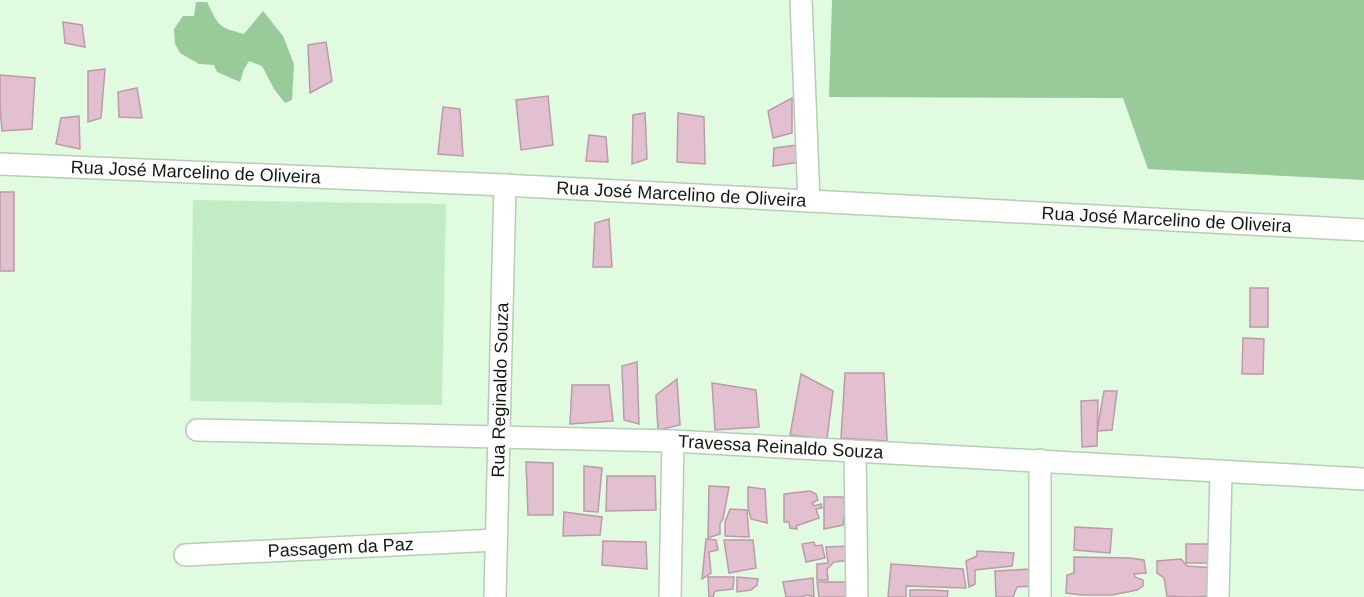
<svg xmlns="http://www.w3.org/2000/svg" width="1364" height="597" font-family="Helvetica,sans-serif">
  <rect width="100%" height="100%" fill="#e0fbe0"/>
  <path fill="#c3ecc4" d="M193 200 446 204 442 405 190 401Z"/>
  <g fill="#98cb99">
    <path d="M832 0H1364V180L1148 169 1123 98 829 97Z"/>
    <path d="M196 2H207C219 26 217 27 244 34L263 11 283 36 294 64 292 100 285 103 274 89 262 66 249 61 244 69 240 82 217 72 214 65 199 64 180 53 175 44 174 29 183 16H194Z"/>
  </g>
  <g fill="#e3c0cf" stroke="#bc9aa9" stroke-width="1.5">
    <path d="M63 22 82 25 85 47 65 43Z"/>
    <path d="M326 42 332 81 310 93 308 45Z"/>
    <path d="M105 69 101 118 88 122V71Z"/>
    <path d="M0 75 35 78 32 129 2 131 0 107Z"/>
    <path d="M137 88 142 118 119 117 118 92Z"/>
    <path d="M548 96 553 145 521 150 516 100Z"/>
    <path d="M792 98V133L773 138 768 111Z"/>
    <path d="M443 107 460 109 463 156 438 154Z"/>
    <path d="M645 113 647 159 632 164 633 115Z"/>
    <path d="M678 113 704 117 705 164 677 162Z"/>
    <path d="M79 116 80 149 56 144 61 118Z"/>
    <path d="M589 135 606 137 608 162 586 161Z"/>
    <path d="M797 145 807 161 773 166 774 148Z"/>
    <rect x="0" y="192" width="14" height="79"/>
    <path d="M609 219 612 267H593L595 223Z"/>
    <rect x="1250" y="288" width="18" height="39"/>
    <path d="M1243 338 1264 339 1263 374H1242Z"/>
    <path d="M637 362 639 424 624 420 622 366Z"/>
    <path d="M845 373H884L887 441 841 438Z"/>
    <path d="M801 374 833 391 827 439 790 435Z"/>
    <path d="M677 379 680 425 658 430 656 395Z"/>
    <path d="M712 383 756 390 759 427 715 430Z"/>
    <path d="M572 385H609L613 421 570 424Z"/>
    <path d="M1104 391H1117L1112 430 1097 431Z"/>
    <path d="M1098 400 1097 446 1082 447 1081 401Z"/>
    <path d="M526 462 553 463V515H528Z"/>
    <path d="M584 466 602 468 598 512 584 511Z"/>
    <path d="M607 476H655L656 510 606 511Z"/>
    <path d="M709 486 729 487 723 519 720 523V534L708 538Z"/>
    <path d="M748 487 765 489 767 523 751 519 748 507Z"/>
    <path d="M810 491 816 494 818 500 812 503 814 506 821 504 822 508 816 509 819 518 796 526 797 529 790 528 789 522H784V494Z"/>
    <path d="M824 497H844L845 512 843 525 824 529Z"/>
    <path d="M730 509 747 510 749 537 725 536V522Z"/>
    <path d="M564 512 602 517 600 535 563 536Z"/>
    <path d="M1075 527 1112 529 1110 553 1074 550Z"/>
    <path d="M706 539 716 540 718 550 709 552 711 573 702 579Z"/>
    <path d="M724 540H753L756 568 729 573Z"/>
    <path d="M603 541 646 542 647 569 602 565Z"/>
    <path d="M814 542 815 546 822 545 825 558 806 562 802 544Z"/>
    <rect x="1186" y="544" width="29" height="19"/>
    <path d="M849 546V560L834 562 827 569 828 580H817V564L828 563 826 547Z"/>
    <path d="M977 551 1014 553 1012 566 975 570V584L969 587 966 561 977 556Z"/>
    <path d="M1074 557 1130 558 1144 560 1146 573 1134 574 1135 577 1143 580V586L1137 590 1112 595H1082L1066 593 1067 575 1074 573Z"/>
    <path d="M1181 559 1187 566 1215 568V596L1190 597 1167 596 1164 578 1157 573V561Z"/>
    <path d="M891 564 963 569 966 588 906 586V597H888Z"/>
    <path d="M1032 569 1034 586 1017 587 1013 597H996L995 571Z"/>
    <path d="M708 577H734L733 589 715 591 713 597H709Z"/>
    <path d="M737 577 758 579 757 585 751 590 737 592Z"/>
    <path d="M813 578 814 597 808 595 800 597H786L783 582Z"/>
    <path d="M817 582H847V597H819Z"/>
    <path d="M910 590H931L948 591 947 597H910Z"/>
  </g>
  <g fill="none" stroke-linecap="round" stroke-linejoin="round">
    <defs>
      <g id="minor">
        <path d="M801 0 809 201"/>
        <path id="s1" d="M0 164 505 185 1364 230"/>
        <path id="s2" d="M197 430 673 441 1364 479"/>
        <path d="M855 452 857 597"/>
        <path id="s3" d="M185 555 496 540"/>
        <path id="s4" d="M495 597 505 185"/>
        <path d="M670 597 673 441"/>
        <path d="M1040 597V460"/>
        <path d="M1218 597 1221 471"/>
      </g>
    </defs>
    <use href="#minor" stroke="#b5ceb5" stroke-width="24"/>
    <use href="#minor" stroke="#fff" stroke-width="21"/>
  </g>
  <g text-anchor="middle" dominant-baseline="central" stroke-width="4.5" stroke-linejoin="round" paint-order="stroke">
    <g font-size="18" fill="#121b12" stroke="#e0fbe0">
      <text stroke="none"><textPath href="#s1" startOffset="196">Rua José Marcelino de Oliveira</textPath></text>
      <text stroke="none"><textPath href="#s1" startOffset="682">Rua José Marcelino de Oliveira</textPath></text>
      <text stroke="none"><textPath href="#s1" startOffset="1168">Rua José Marcelino de Oliveira</textPath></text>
      <text stroke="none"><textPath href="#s4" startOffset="207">Rua Reginaldo Souza</textPath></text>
      <text stroke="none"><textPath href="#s2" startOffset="584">Travessa Reinaldo Souza</textPath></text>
      <text stroke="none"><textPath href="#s3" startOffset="156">Passagem da Paz</textPath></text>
    </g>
  </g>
</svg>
